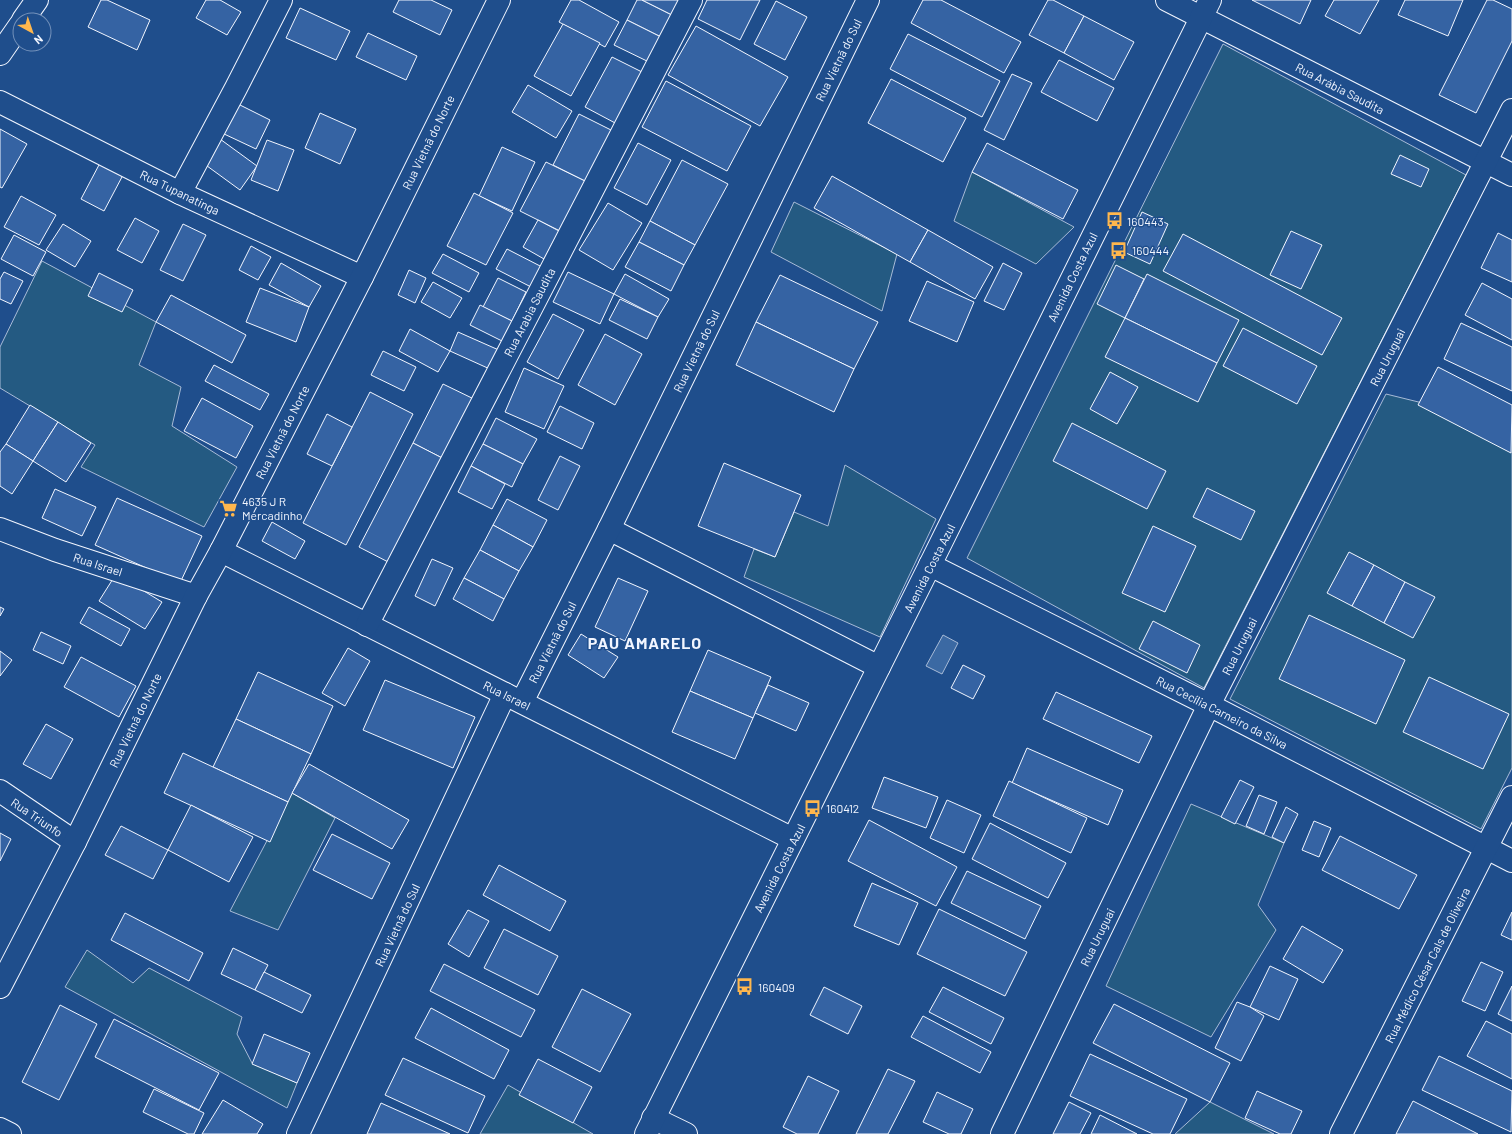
<svg xmlns="http://www.w3.org/2000/svg" width="1512" height="1134" font-family="Barlow,sans-serif">
  <rect width="100%" height="100%" fill="#1f4e8c"/>
  <g fill="#245a82" stroke="#a8bbd7">
    <path d="M1223 44 1466 175 1204 688 967 558Z"/>
    <path d="M972 172 1074 227 1036 264 954 221Z"/>
    <path d="M794 202 897 254 882 311 771 252Z"/>
    <path d="M42 261 156 322 139 365 181 387 172 426 237 467 204 527 81 467 95 445 0 388V347Z"/>
    <path d="M1386 394 1512 425V768L1481 829 1230 699Z"/>
    <path d="M845 465 936 519 880 637 744 577 754 549 775 557 794 512 828 526Z"/>
    <path d="M292 793 335 818 278 930 230 911Z"/>
    <path d="M1191 804 1284 843 1258 905 1276 930 1211 1037 1106 986Z"/>
    <path d="M87 950 133 983 149 968 242 1017 237 1034 252 1063 297 1083 287 1108 65 987Z"/>
    <path d="M508 1085 593 1134H480Z"/>
    <path d="M1210 1102 1274 1134H1175Z"/>
  </g>
  <path fill="#3b69a3" stroke="#a8bbd7" d="M943 635 958 643 942 674 926 666Z"/>
  <g fill="#3563a3" stroke="#f2f6ff">
    <path d="M101 0H107L150 20 137 50 88 27Z"/>
    <path d="M206 0H220L241 12 227 35 196 18Z"/>
    <path d="M399 0H431L452 10 440 35 393 12Z"/>
    <path d="M571 0H579L619 22 605 47 559 22Z"/>
    <path d="M637 0H642L674 16 663 38 627 20Z"/>
    <path d="M642 0H682L674 16Z"/>
    <path d="M707 0H760L740 40 698 19Z"/>
    <path d="M923 0H941L1021 42 1004 73 911 23Z"/>
    <path d="M1048 0H1053L1084 16 1064 53 1029 35Z"/>
    <path d="M1252 0H1311L1300 24Z"/>
    <path d="M1334 0H1379L1360 34 1325 16Z"/>
    <path d="M1405 0H1463L1448 36 1398 15Z"/>
    <path d="M1487 0H1493L1512 9V41L1476 113 1439 95Z"/>
    <path d="M776 1 807 17 785 60 754 44Z"/>
    <path d="M300 8 350 31 336 60 286 38Z"/>
    <path d="M1084 16 1134 42 1114 80 1064 53Z"/>
    <path d="M627 20 663 38 651 63 614 45Z"/>
    <path d="M563 24 600 43 571 96 534 76Z"/>
    <path d="M696 26 788 77 760 126 668 75Z"/>
    <path d="M368 33 417 56 406 80 356 57Z"/>
    <path d="M908 34 1000 81 982 117 890 69Z"/>
    <path d="M612 57 644 73 617 124 585 107Z"/>
    <path d="M1059 60 1114 88 1097 121 1041 92Z"/>
    <path d="M1012 74 1032 83 1004 140 984 130Z"/>
    <path d="M891 79 966 118 943 162 868 123Z"/>
    <path d="M666 81 751 126 727 171 642 127Z"/>
    <path d="M528 85 572 111 556 138 512 112Z"/>
    <path d="M236 103 270 120 256 149 222 133Z"/>
    <path d="M320 113 356 129 340 164 305 148Z"/>
    <path d="M579 114 613 131 587 182 553 165Z"/>
    <path d="M0 129 27 144 2 188 0 187Z"/>
    <path d="M220 139 257 166 240 190 203 163Z"/>
    <path d="M267 140 294 150 278 191 251 180Z"/>
    <path d="M638 143 671 160 647 205 614 188Z"/>
    <path d="M987 143 1078 190 1063 219 972 172Z"/>
    <path d="M502 147 535 162 512 211 479 196Z"/>
    <path d="M1400 155 1429 169 1421 187 1391 174Z"/>
    <path d="M682 160 728 184 695 245 650 221Z"/>
    <path d="M546 162 587 182 562 232 520 211Z"/>
    <path d="M100 163 123 175 104 211 81 199Z"/>
    <path d="M832 176 928 230 910 262 814 208Z"/>
    <path d="M474 193 513 213 486 265 447 246Z"/>
    <path d="M21 196 56 215 39 245 4 227Z"/>
    <path d="M608 203 642 223 613 270 579 250Z"/>
    <path d="M1142 212 1168 224 1150 264 1124 252Z"/>
    <path d="M135 218 159 231 142 263 117 250Z"/>
    <path d="M538 220 559 231 544 259 523 247Z"/>
    <path d="M650 221 695 245 684 265 639 242Z"/>
    <path d="M63 224 91 241 75 267 46 250Z"/>
    <path d="M183 224 206 235 183 281 160 270Z"/>
    <path d="M928 230 993 267 975 299 910 262Z"/>
    <path d="M1291 231 1322 245 1301 289 1270 275Z"/>
    <path d="M1498 233 1512 240V282L1481 268Z"/>
    <path d="M1183 234 1342 318 1322 355 1163 271Z"/>
    <path d="M14 235 46 252 33 276 1 259Z"/>
    <path d="M639 242 684 265 671 291 625 267Z"/>
    <path d="M251 246 271 257 258 280 239 270Z"/>
    <path d="M507 249 544 268 533 288 496 269Z"/>
    <path d="M443 254 479 273 469 292 432 273Z"/>
    <path d="M281 263 321 286 309 307 269 285Z"/>
    <path d="M1003 263 1022 273 1004 310 984 301Z"/>
    <path d="M1116 265 1144 279 1125 318 1097 304Z"/>
    <path d="M409 270 426 278 415 303 398 295Z"/>
    <path d="M4 272 23 281 11 304 0 299V279Z"/>
    <path d="M568 272 614 294 600 324 553 302Z"/>
    <path d="M99 273 133 290 122 312 88 296Z"/>
    <path d="M625 274 669 299 658 317 614 294Z"/>
    <path d="M1147 274 1239 320 1217 363 1125 318Z"/>
    <path d="M780 275 878 322 854 369 756 322Z"/>
    <path d="M498 278 526 292 512 321 483 307Z"/>
    <path d="M927 281 974 302 957 342 909 321Z"/>
    <path d="M433 282 462 298 450 318 421 302Z"/>
    <path d="M1482 283 1512 299V340L1465 315Z"/>
    <path d="M260 288 309 307 296 342 246 322Z"/>
    <path d="M171 295 246 335 232 363 156 322Z"/>
    <path d="M620 299 658 317 647 339 609 320Z"/>
    <path d="M480 305 512 321 502 341 470 325Z"/>
    <path d="M553 314 584 330 558 379 527 362Z"/>
    <path d="M1125 318 1217 363 1198 402 1105 357Z"/>
    <path d="M756 322 854 369 834 412 736 365Z"/>
    <path d="M1461 323 1512 347V391L1444 359Z"/>
    <path d="M1243 328 1317 366 1297 404 1223 366Z"/>
    <path d="M410 329 450 351 438 372 399 351Z"/>
    <path d="M458 332 501 351 492 370 450 351Z"/>
    <path d="M605 334 642 354 615 405 578 385Z"/>
    <path d="M383 351 416 367 404 391 371 375Z"/>
    <path d="M214 365 269 394 260 410 205 381Z"/>
    <path d="M1438 367 1512 405 1511 453 1418 405Z"/>
    <path d="M524 368 564 386 544 429 505 412Z"/>
    <path d="M1110 372 1138 387 1117 424 1090 409Z"/>
    <path d="M443 384 478 401 448 461 413 443Z"/>
    <path d="M370 392 413 414 346 545 303 523Z"/>
    <path d="M202 398 253 426 236 458 184 431Z"/>
    <path d="M30 405 58 422 33 461 6 444Z"/>
    <path d="M560 406 594 423 582 449 547 432Z"/>
    <path d="M327 414 352 427 332 466 307 454Z"/>
    <path d="M496 418 537 439 523 464 483 444Z"/>
    <path d="M58 422 91 443 66 482 33 461Z"/>
    <path d="M1072 423 1166 471 1147 509 1053 461Z"/>
    <path d="M413 443 448 461 394 565 359 547Z"/>
    <path d="M6 444 33 461 12 494 0 486V452Z"/>
    <path d="M483 444 523 464 512 487 471 466Z"/>
    <path d="M560 456 580 466 558 510 538 500Z"/>
    <path d="M724 463 801 495 775 557 698 526Z"/>
    <path d="M471 466 505 484 492 509 458 492Z"/>
    <path d="M1207 488 1255 511 1241 540 1193 517Z"/>
    <path d="M55 489 96 507 82 536 42 518Z"/>
    <path d="M117 498 202 536 180 583 95 545Z"/>
    <path d="M507 499 547 520 533 547 493 525Z"/>
    <path d="M272 522 305 541 295 559 262 541Z"/>
    <path d="M493 525 533 547 519 571 480 550Z"/>
    <path d="M1153 526 1196 546 1165 612 1122 593Z"/>
    <path d="M480 550 519 571 504 599 464 578Z"/>
    <path d="M1349 552 1374 565 1352 606 1327 593Z"/>
    <path d="M432 559 453 568 435 606 415 596Z"/>
    <path d="M1374 565 1405 582 1384 623 1352 606Z"/>
    <path d="M116 574 162 602 145 629 99 601Z"/>
    <path d="M464 578 504 599 493 621 453 599Z"/>
    <path d="M618 578 648 591 625 641 595 627Z"/>
    <path d="M1405 582 1435 597 1413 638 1384 623Z"/>
    <path d="M0 607 4 609 0 616Z"/>
    <path d="M89 607 130 629 121 646 80 623Z"/>
    <path d="M1309 615 1405 660 1376 724 1279 679Z"/>
    <path d="M1153 621 1200 645 1187 673 1139 649Z"/>
    <path d="M41 632 71 646 63 664 33 650Z"/>
    <path d="M581 634 618 657 604 678 568 655Z"/>
    <path d="M348 648 370 661 345 706 322 693Z"/>
    <path d="M708 650 771 677 753 718 690 691Z"/>
    <path d="M0 651 12 660 0 676Z"/>
    <path d="M81 657 136 686 119 717 64 687Z"/>
    <path d="M963 665 985 676 973 699 951 688Z"/>
    <path d="M258 672 333 706 311 754 236 719Z"/>
    <path d="M1429 677 1509 714 1483 769 1403 732Z"/>
    <path d="M385 680 475 717 453 768 363 730Z"/>
    <path d="M768 685 809 703 796 731 755 713Z"/>
    <path d="M690 691 753 718 735 759 672 732Z"/>
    <path d="M1056 692 1152 736 1139 763 1043 719Z"/>
    <path d="M236 719 311 754 288 802 213 767Z"/>
    <path d="M46 724 73 739 51 779 23 764Z"/>
    <path d="M1027 748 1123 790 1108 825 1012 783Z"/>
    <path d="M183 753 288 802 270 842 164 793Z"/>
    <path d="M309 764 409 820 392 849 292 793Z"/>
    <path d="M884 777 938 797 926 828 872 808Z"/>
    <path d="M1240 780 1254 787 1235 824 1221 817Z"/>
    <path d="M1009 781 1087 818 1071 853 993 816Z"/>
    <path d="M1259 795 1277 802 1264 834 1246 826Z"/>
    <path d="M947 800 981 815 964 853 930 838Z"/>
    <path d="M191 805 253 837 229 882 168 850Z"/>
    <path d="M1286 807 1298 814 1284 843 1272 837Z"/>
    <path d="M869 820 957 867 936 906 848 861Z"/>
    <path d="M1314 821 1331 828 1319 857 1302 850Z"/>
    <path d="M990 823 1066 863 1048 898 972 859Z"/>
    <path d="M121 826 168 850 153 879 105 855Z"/>
    <path d="M0 833 11 839 0 861Z"/>
    <path d="M332 834 390 863 372 899 313 870Z"/>
    <path d="M1340 836 1417 875 1399 909 1322 870Z"/>
    <path d="M499 865 566 901 550 931 483 895Z"/>
    <path d="M967 871 1041 906 1025 939 951 903Z"/>
    <path d="M872 883 918 903 899 945 854 926Z"/>
    <path d="M939 909 1027 952 1005 996 917 954Z"/>
    <path d="M468 910 489 921 469 957 448 944Z"/>
    <path d="M1512 912V940L1501 935Z"/>
    <path d="M125 913 203 953 189 981 111 940Z"/>
    <path d="M1302 926 1343 950 1323 983 1283 959Z"/>
    <path d="M504 929 558 956 538 995 484 968Z"/>
    <path d="M233 948 268 965 255 990 221 974Z"/>
    <path d="M1481 962 1503 972 1485 1011 1462 1001Z"/>
    <path d="M444 964 535 1010 521 1037 430 991Z"/>
    <path d="M1270 966 1298 979 1279 1020 1250 1007Z"/>
    <path d="M264 972 311 995 302 1013 255 990Z"/>
    <path d="M1512 986V1021L1498 1014Z"/>
    <path d="M824 987 862 1006 848 1034 810 1015Z"/>
    <path d="M943 987 1004 1018 991 1044 929 1012Z"/>
    <path d="M582 989 631 1014 600 1072 552 1047Z"/>
    <path d="M1237 1002 1250 1007 1264 1016 1241 1061 1215 1048Z"/>
    <path d="M1114 1004 1230 1063 1210 1102 1093 1043Z"/>
    <path d="M60 1005 97 1024 59 1100 22 1082Z"/>
    <path d="M431 1008 509 1050 494 1079 415 1038Z"/>
    <path d="M923 1016 991 1052 980 1073 911 1037Z"/>
    <path d="M114 1019 219 1073 199 1110 95 1057Z"/>
    <path d="M1486 1021 1512 1034V1079L1467 1056Z"/>
    <path d="M264 1034 310 1053 297 1083 252 1064Z"/>
    <path d="M1090 1054 1187 1099 1170 1134H1153L1070 1096Z"/>
    <path d="M1439 1056 1512 1091 1511 1132 1422 1090Z"/>
    <path d="M403 1058 485 1096 468 1133 385 1095Z"/>
    <path d="M538 1059 592 1087 573 1123 519 1095Z"/>
    <path d="M888 1069 915 1081 888 1134H856Z"/>
    <path d="M808 1076 839 1091 818 1134H797L783 1127Z"/>
    <path d="M154 1089 204 1113 194 1134H188L143 1112Z"/>
    <path d="M1257 1091 1302 1111 1291 1134H1280L1245 1118Z"/>
    <path d="M937 1092 973 1109 961 1134H949L923 1122Z"/>
    <path d="M223 1100 263 1124 257 1134H202Z"/>
    <path d="M1413 1101 1478 1134H1396Z"/>
    <path d="M1069 1102 1091 1113 1080 1134H1053Z"/>
    <path d="M381 1103 450 1134H367Z"/>
    <path d="M1100 1115 1137 1134H1091Z"/>
  </g>
  <g fill="none" stroke-linecap="round" stroke-linejoin="round">
    <defs>
      <g id="street">
        <path d="M1167 0 1512 175"/>
        <path d="M23 20 37 0"/>
        <path d="M0 54 20 25"/>
        <path d="M0 102 180 193 362 277"/>
        <path d="M180 193 236 88 281 0"/>
        <path d="M0 529 55 550 196 596"/>
        <path d="M609 529 879 667"/>
        <path d="M221 551 793 839"/>
        <path d="M930 565 1209 705 1512 861"/>
        <path d="M367 625 691 0"/>
        <path d="M522 702 609 529 868 0"/>
        <path d="M0 791 75 842"/>
        <path d="M0 987 75 842 196 596 221 551 362 277 499 0"/>
        <path d="M653 1118 686 1134"/>
        <path d="M0 1129 10 1134"/>
        <path d="M298 1134 505 694"/>
        <path d="M1002 1134 1209 705 1512 110"/>
        <path d="M1341 1134 1512 797"/>
      </g>
      <path id="secondary" d="M646 1134 930 565 1210 0"/>
    </defs>
    <use href="#street" stroke="#f2f6ff" stroke-width="24"/>
    <use href="#secondary" stroke="#f2f6ff" stroke-width="24"/>
    <use href="#street" stroke="#1f4e8c" stroke-width="22"/>
    <use href="#secondary" stroke="#1f4e8c" stroke-width="22"/>
  </g>
  <defs>
    <symbol id="bus-bare" viewBox="-9 -9 18 18"><path d="M-5-6H5V4H4V6H2V4H-2V6H-4V4H-5ZM-3.5-4V0h7V-4ZM-3.5 1.2v1.5H-2V1.2ZM2 1.2v1.5H3.5V1.2Z" fill="#ffb74d" stroke="#1f4e8c" stroke-width="2.5" paint-order="stroke"/></symbol>
    <symbol id="supermarket-bare" viewBox="-9 -9 18 18"><path d="M-6-5.5h2.5l.6 2H6L4.5 2H-2.5L-4.4-4H-6ZM-1.5 3.2a1.3 1.3 0 1 0 .1 0ZM3 3.2a1.3 1.3 0 1 0 .1 0Z" fill="#ffb74d" stroke="#1f4e8c" stroke-width="2.5" paint-order="stroke"/></symbol>
  </defs>
  <g fill-rule="evenodd">
    <use href="#bus-bare" x="1102" y="208" width="25" height="25"/>
    <use href="#bus-bare" x="1106" y="238" width="25" height="25"/>
    <use href="#supermarket-bare" x="216" y="496" width="25" height="25"/>
    <use href="#bus-bare" x="800" y="796" width="25" height="25"/>
    <use href="#bus-bare" x="732" y="974" width="25" height="25"/>
  </g>
  <g text-anchor="middle" dominant-baseline="central" stroke-width="3" stroke-linejoin="round" paint-order="stroke">
    <g font-size="12" fill="#f2f6ff" stroke="#1f4e8c">
      <text transform="translate(838 60) rotate(-64)">Rua Vietnã do Sul</text>
      <text transform="translate(1340 88) rotate(27)">Rua Arábia Saudita</text>
      <text transform="translate(428 142) rotate(-64)">Rua Vietnã do Norte</text>
      <text transform="translate(180 192) rotate(26)">Rua Tupanatinga</text>
      <text transform="translate(1072 277) rotate(-64)">Avenida Costa Azul</text>
      <text transform="translate(529 312) rotate(-63)">Rua Arabia Saudita</text>
      <text transform="translate(696 351) rotate(-64)">Rua Vietnã do Sul</text>
      <text transform="translate(1387 357) rotate(-63)">Rua Uruguai</text>
      <text transform="translate(282 432) rotate(-63)">Rua Vietnã do Norte</text>
      <text transform="translate(98 564) rotate(18)">Rua Israel</text>
      <text transform="translate(929 568) rotate(-63)">Avenida Costa Azul</text>
      <text transform="translate(552 642) rotate(-63)">Rua Vietnã do Sul</text>
      <text transform="translate(1239 646) rotate(-63)">Rua Uruguai</text>
      <text transform="translate(507 695) rotate(26)">Rua Israel</text>
      <text transform="translate(1222 712) rotate(27)">Rua Cecília Carneiro da Silva</text>
      <text transform="translate(135 720) rotate(-64)">Rua Vietnã do Norte</text>
      <text transform="translate(37 817) rotate(34)">Rua Triunfo</text>
      <text transform="translate(779 868) rotate(-63)">Avenida Costa Azul</text>
      <text transform="translate(397 925) rotate(-65)">Rua Vietnã do Sul</text>
      <text transform="translate(1097 937) rotate(-64)">Rua Uruguai</text>
      <text transform="translate(1427 965) rotate(-63)">Rua Médico César Cals de Oliveira</text>
    </g>
    <g font-size="12" fill="#f2f6ff" stroke="#1f4e8c" text-anchor="start">
      <text x="1127" y="221">160443</text>
      <text x="1132" y="250">160444</text>
      <text x="242" y="501">4635 J R<tspan x="242" dy="14">Mercadinho</tspan></text>
      <text x="826" y="808">160412</text>
      <text x="758" y="987">160409</text>
    </g>
    <g font-size="16" font-weight="bold" letter-spacing="1" fill="#f2f6ff" stroke="#1f4e8c">
      <text x="645" y="642">PAU AMARELO</text>
    </g>
  </g>
  <g transform="translate(32 32) rotate(140)"><circle r="19" fill="#1f4e8c" stroke="#7391ba"/>
  <path d="M0-3L7 15L0 10L-7 15Z" fill="#ffb74d"/>
  <text y="-6" font-size="11" font-weight="bold" text-anchor="middle" fill="#f2f6ff">N</text>
  </g>
</svg>
